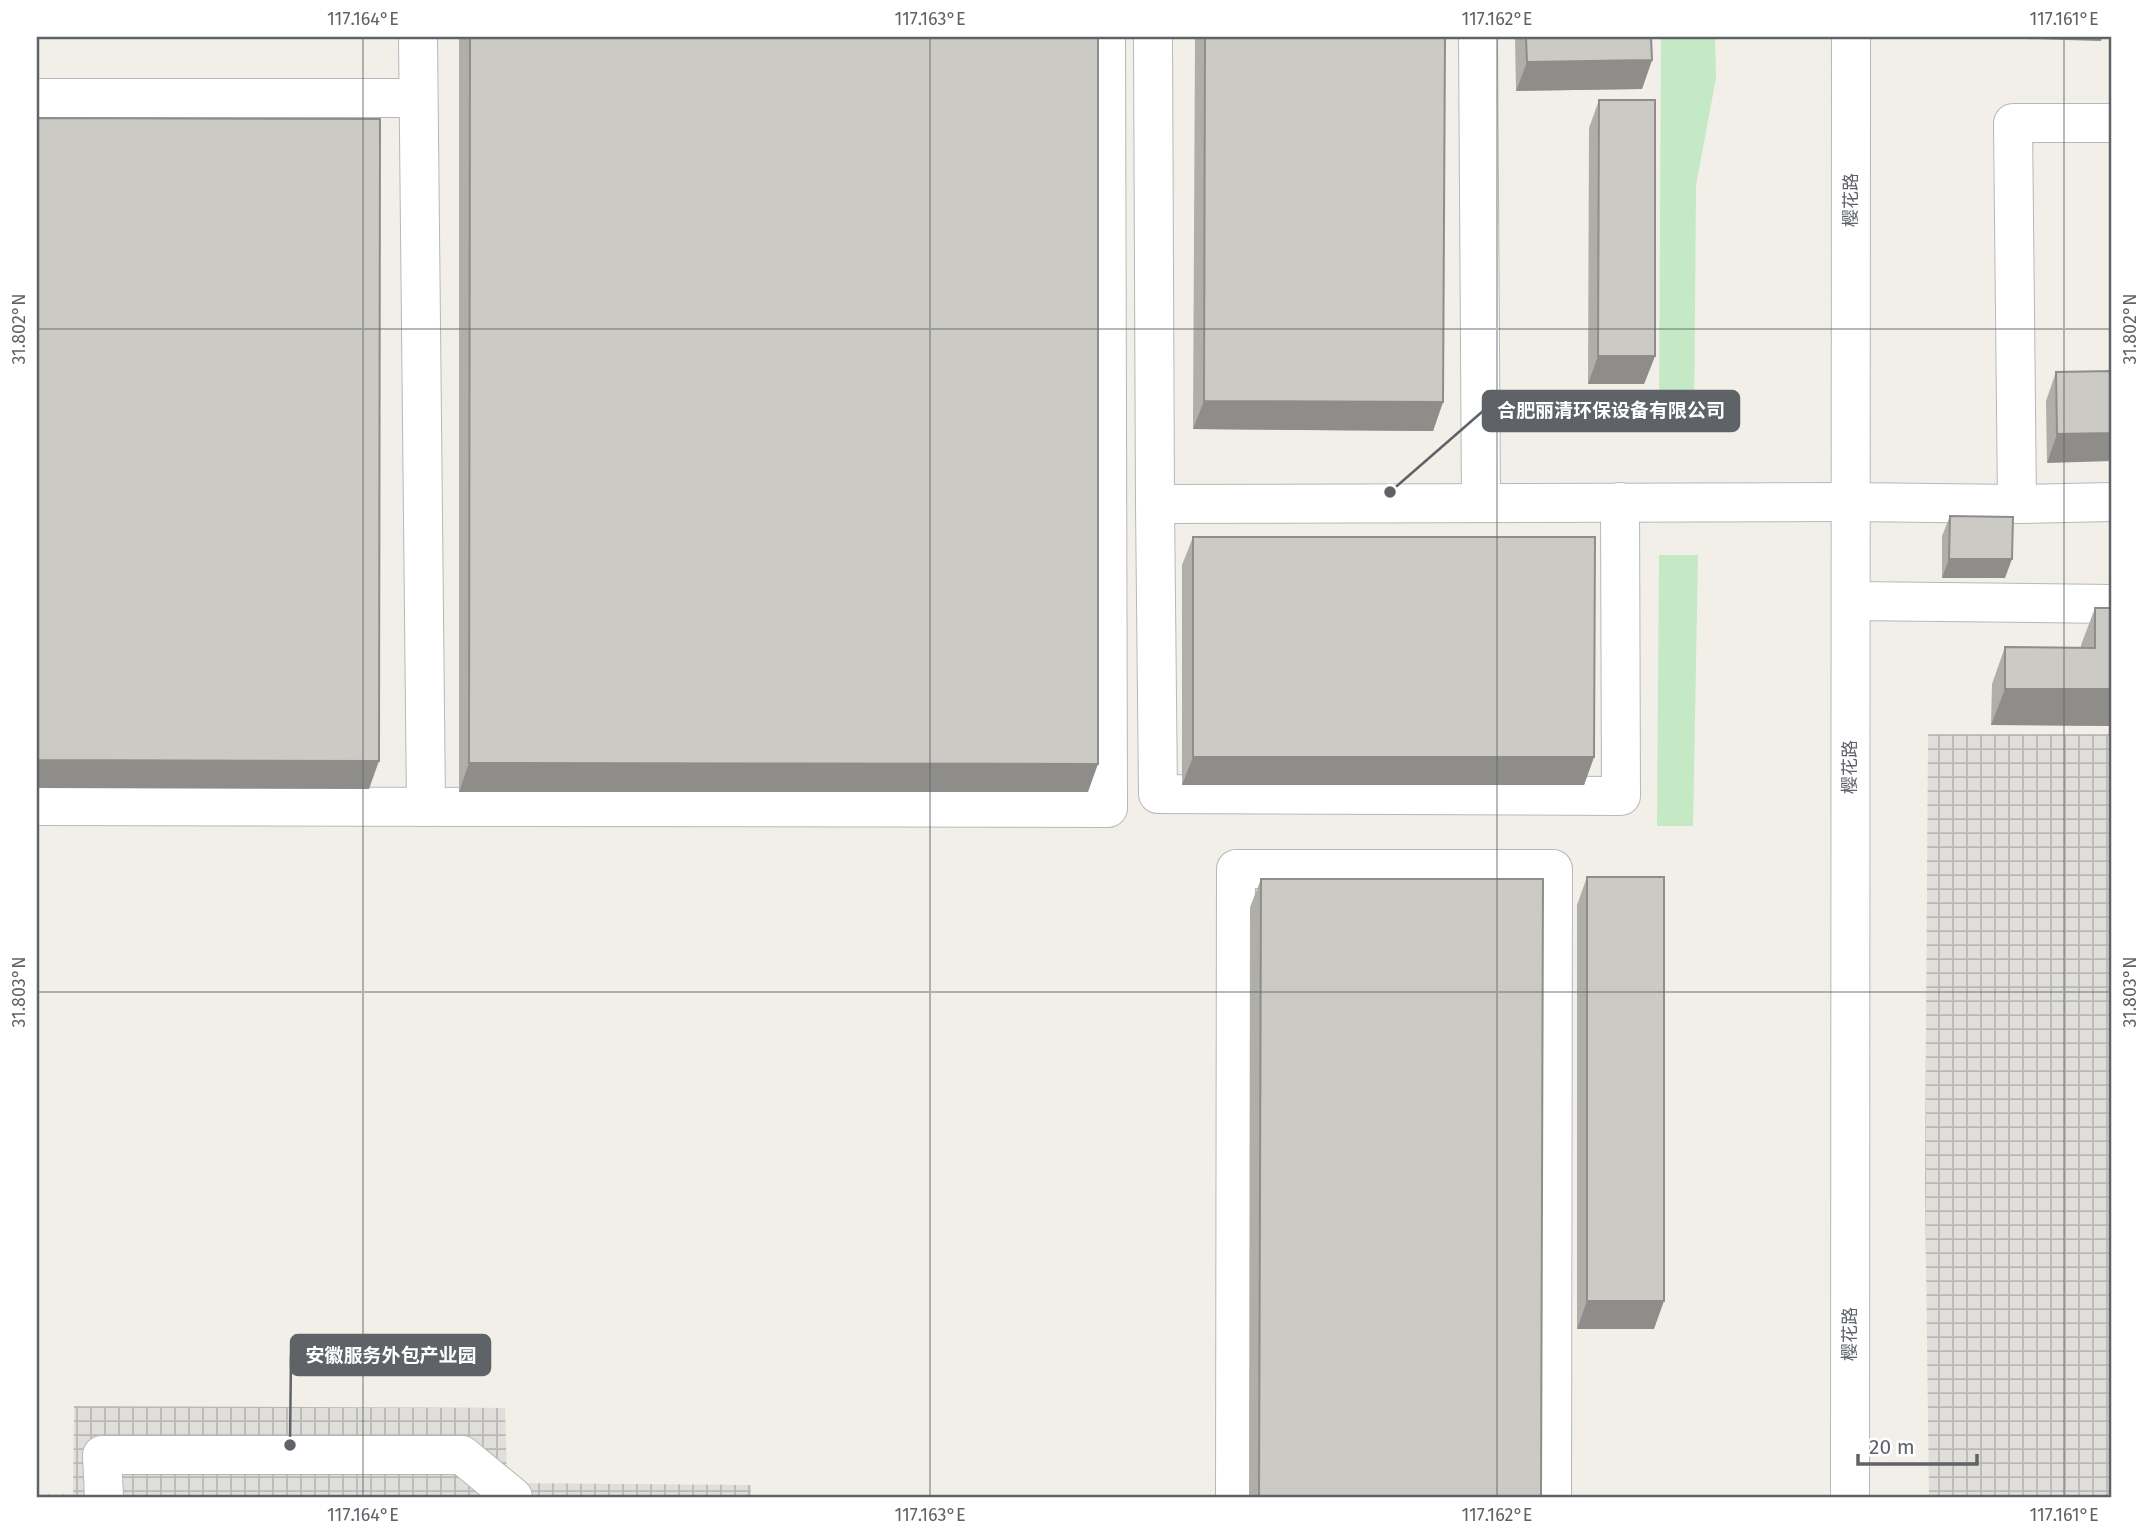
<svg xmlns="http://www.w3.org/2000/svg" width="2149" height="1534" font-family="'Fira Sans','Noto Sans SC',sans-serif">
  <defs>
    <pattern id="industrial-grid" width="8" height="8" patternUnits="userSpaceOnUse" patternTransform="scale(1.75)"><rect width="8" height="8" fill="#e0deda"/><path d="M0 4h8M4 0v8" fill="none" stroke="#b9b8b5"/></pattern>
  </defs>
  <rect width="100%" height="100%" fill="#f1efe8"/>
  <g fill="url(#industrial-grid)">
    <path d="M1928 734H2112V1497H1929L1925 1181Z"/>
    <path d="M74 1406 505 1408 507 1483 751 1485V1497H37V1494H73Z"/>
  </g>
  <g fill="#c5e8c5">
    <path d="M1661 37H1715L1716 78 1696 185 1694 429 1659 430Z"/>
    <path d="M1659 555H1698L1693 826H1657Z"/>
  </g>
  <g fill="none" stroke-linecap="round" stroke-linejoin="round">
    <defs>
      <g id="minor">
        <path d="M418 37 426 807"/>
        <path d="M1153 37 1155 504 1851 502 2017 504 2112 502"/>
        <path d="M1478 37 1481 503"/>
        <path d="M37 98H418"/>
        <path d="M1155 504 1158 794 1621 796 1620 502"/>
        <path d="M2017 504 2013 123H2112"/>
        <path d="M1851 601 2112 604"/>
        <path d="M37 806 1108 808 1106 37"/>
        <path d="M104 1497 102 1455H462L513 1497"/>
        <path d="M1235 1497 1236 869H1553L1552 1497"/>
        <path d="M1850 1497 1851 37"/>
      </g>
    </defs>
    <use href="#minor" stroke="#b5b8bc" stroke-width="40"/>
    <use href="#minor" stroke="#fff" stroke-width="38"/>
  </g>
  <g fill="#afaea9">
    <path d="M459 37H1098L1088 792H459Z"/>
    <path d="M1195 37H1445L1443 402 1433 431 1193 429Z"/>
    <path d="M1515 37H1651L1652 60 1642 89 1516 91Z"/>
    <path d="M1599 100 1655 356 1644 384H1588L1589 128Z"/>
    <path d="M2112 371 2047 463 2046 401 2056 372Z"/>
    <path d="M1950 516 2005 578H1942V536Z"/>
    <path d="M1193 537 1594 757 1584 785H1182V565Z"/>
    <path d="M2095 608 2112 726 1991 725 1992 684 2005 647 2081 648V645Z"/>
    <path d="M1587 877 1654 1329H1577V905Z"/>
    <path d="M1261 879 1541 1497H1249L1250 907Z"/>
  </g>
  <g fill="#8f8d8a">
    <path d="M1955 37H2102L2101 41Z"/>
    <path d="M1652 60 1642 89 1516 91 1527 62Z"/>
    <path d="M1598 356H1655L1644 384H1588Z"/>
    <path d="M1204 401 1443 402 1433 431 1193 429Z"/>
    <path d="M2112 433V461L2047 463 2057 434Z"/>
    <path d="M1949 559H2012L2005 578H1942Z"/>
    <path d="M2005 689H2112V726L1991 725Z"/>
    <path d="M1193 757H1594L1584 785H1182Z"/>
    <path d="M37 760 379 761 369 789 37 788Z"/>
    <path d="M469 763 1098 764 1088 792H459Z"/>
    <path d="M1587 1301H1664L1654 1329H1577Z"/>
  </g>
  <g fill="#cccac5" stroke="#8f8d8a" stroke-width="2">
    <path d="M470 37H1098V764L469 763Z"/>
    <path d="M1205 37H1445L1443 402 1204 401Z"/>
    <path d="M1526 37H1651L1652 60 1527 62Z"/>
    <path d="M1599 100H1655V356H1598Z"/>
    <path d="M37 118 380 119 379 761 37 760Z"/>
    <path d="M2112 371V433L2057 434 2056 372Z"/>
    <path d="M1950 516 2013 517 2012 559H1949Z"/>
    <path d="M1193 537H1595L1594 757H1193Z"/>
    <path d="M2095 608H2112V689H2005V647L2095 648Z"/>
    <rect x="1587" y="877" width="77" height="424"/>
    <path d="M1261 879H1543L1541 1497H1259Z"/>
  </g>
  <path fill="none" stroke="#5f6368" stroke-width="2" stroke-opacity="0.45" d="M363 37V1497M930 37V1497M1497 37V1497M2064 37V1497M37 329H2112M37 992H2112"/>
  <g text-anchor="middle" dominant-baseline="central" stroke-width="6" stroke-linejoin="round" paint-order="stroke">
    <g font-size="18" fill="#5f6368" stroke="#fff">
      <text transform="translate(1851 200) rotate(-90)">樱花路</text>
      <text transform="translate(1850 767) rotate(-90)">樱花路</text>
      <text transform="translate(1850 1334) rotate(-90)">樱花路</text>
    </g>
  </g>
  <path fill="none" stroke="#5f6368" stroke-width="2.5" d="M1390 492L1483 411M290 1445L291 1355"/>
  <g fill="#5f6368" stroke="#fff" stroke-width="2.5">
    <circle cx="1390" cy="492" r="7"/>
    <circle cx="290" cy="1445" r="7"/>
  </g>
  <g fill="#5f6368" stroke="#5f6368" stroke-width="2.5">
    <rect x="1483" y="391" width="256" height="40" rx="7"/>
    <rect x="291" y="1335" width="199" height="40" rx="7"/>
  </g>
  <g font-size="19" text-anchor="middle" font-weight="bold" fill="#fff">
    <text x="1611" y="417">合肥丽清环保设备有限公司</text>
    <text x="391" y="1362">安徽服务外包产业园</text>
  </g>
  <rect width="2149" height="1534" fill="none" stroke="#ffffff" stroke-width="77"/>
  <path d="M1858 1454v10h119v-10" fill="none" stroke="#5f6368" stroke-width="3.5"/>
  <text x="1869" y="1454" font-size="21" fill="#5f6368" stroke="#ffffff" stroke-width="5" paint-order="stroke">20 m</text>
  <rect x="38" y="38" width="2072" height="1458" fill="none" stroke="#5f6368" stroke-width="2.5"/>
  <g font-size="18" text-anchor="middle" fill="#5f6368">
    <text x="363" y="25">117.164°E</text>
    <text x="930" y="25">117.163°E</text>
    <text x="1497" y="25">117.162°E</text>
    <text x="2064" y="25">117.161°E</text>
    <text transform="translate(2130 329) rotate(-90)" y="6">31.802°N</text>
    <text transform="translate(19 329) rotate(-90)" y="6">31.802°N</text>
    <text transform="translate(2130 992) rotate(-90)" y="6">31.803°N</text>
    <text transform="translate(19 992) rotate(-90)" y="6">31.803°N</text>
    <text x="363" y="1521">117.164°E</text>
    <text x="930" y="1521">117.163°E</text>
    <text x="1497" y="1521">117.162°E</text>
    <text x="2064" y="1521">117.161°E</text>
  </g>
</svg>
